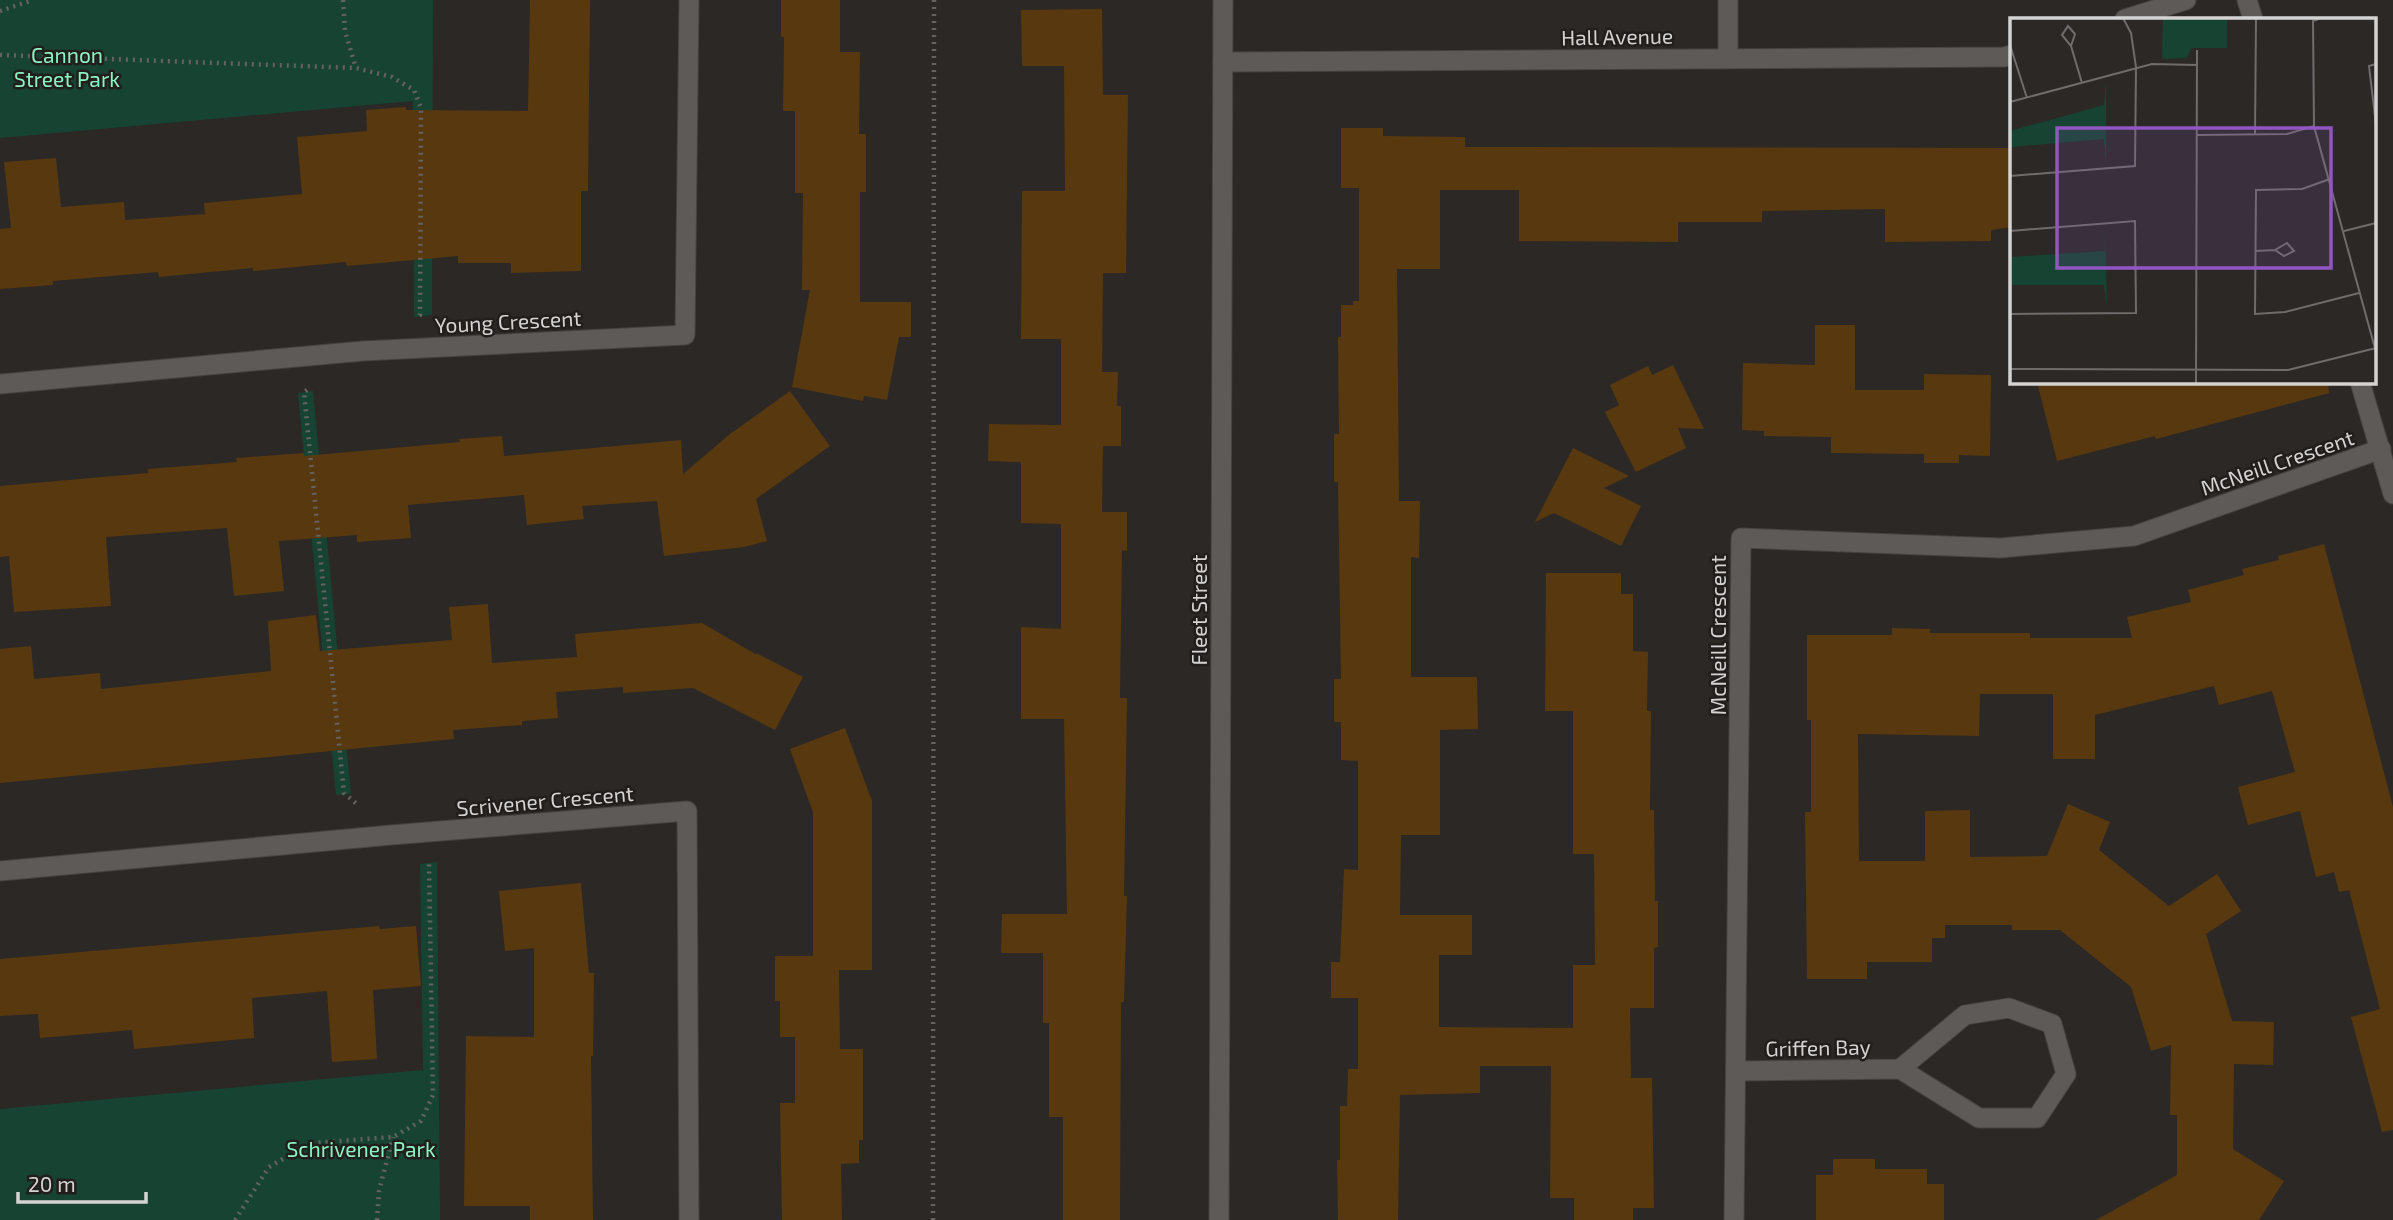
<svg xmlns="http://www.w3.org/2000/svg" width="2393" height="1220" font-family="'Exo 2',sans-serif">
  <rect width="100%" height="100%" fill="#2b2826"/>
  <g fill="#174432">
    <path d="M0 0H433L432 315 414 317 413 101 0 138Z"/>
    <path d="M313 391 351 794 336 795 298 393Z"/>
    <path d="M437 862 440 1220H0V1109L423 1070 420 864Z"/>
  </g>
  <g fill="#58390f">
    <path d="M530 0H590L588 191H581V271L511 273V263H458V256L347 266 346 262 253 271V268L159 277 158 272 53 281V285L0 289V229L11 228 4 162 56 158 61 207 124 202 125 220 205 214 204 203 302 194 297 137 367 131 366 110 406 107V110L528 111Z"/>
    <path d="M781 0H840V52H860L859 134H866V192H860V302H911V337H899L887 400 864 396 863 401 792 387 810 290H802L803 193H795V111H783L784 37H781Z"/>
    <path d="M1102 9 1103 95H1128L1126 273H1103L1102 372H1118L1117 406H1121V446H1103L1102 512H1127V551L1122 550 1120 698H1127L1124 896H1127L1124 1002H1121L1120 1220H1063V1117H1049V1023H1043V953H1001L1002 914H1067L1064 719H1021V627L1061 629V524L1021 523V462L988 461 989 424 1061 425V339H1021L1022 191H1065L1064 66H1022L1021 10Z"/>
    <path d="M1341 128H1383V136L1465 137V147L2012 148V227L1991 230V241L1885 242V209L1762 211V222H1678V242L1519 241V190H1440V269H1397L1399 501H1420L1419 558 1411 557V677H1477L1478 729 1440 730V835H1401L1400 915H1472V955H1439V1027L1573 1028V965H1595L1594 854H1573V711H1545L1546 573H1621V594H1633V651L1648 652 1647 711H1651L1650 810H1654L1655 901H1658V947L1654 948V1008H1630L1631 1078H1652L1654 1208H1633V1220H1574V1198H1550L1551 1066H1480V1093L1400 1095 1398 1220H1338L1337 1160H1340V1106H1347L1348 1069H1358V998H1331V962H1340L1344 869 1358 870V761L1341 760V722H1334V679H1341L1338 482H1334V434H1339L1338 337H1341V305H1353V301H1359V188H1341Z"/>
    <path d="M1815 325H1855V390H1924V374L1991 375 1990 456 1959 455V463H1924V454L1831 453V437L1764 436V431L1742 430 1743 363 1815 365Z"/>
    <path d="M1673 365 1704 429 1678 428 1686 448 1636 472 1605 412 1619 405 1610 385 1648 366 1652 375Z"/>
    <path d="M2037 382H2328L2329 393 2156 439 2155 436 2057 461Z"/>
    <path d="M790 391 830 446 756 499 767 541 744 547 664 556 657 501 582 506 584 519 527 525 524 495 408 505 411 538 357 542V535L279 541 284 591 234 596 227 528 106 537 111 606 14 612 9 556 0 557V486L148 473V469L237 462 236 458 304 453V456L460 442 459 439 502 436 504 456 681 440 683 474 730 434Z"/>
    <path d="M1573 448 1629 476 1604 488 1641 506 1621 546 1554 513 1535 522Z"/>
    <path d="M2324 544 2393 807V1130L2382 1132 2351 1017 2380 1009 2349 890 2339 892 2334 872 2316 877 2300 811 2248 825 2238 787 2295 772 2272 691 2219 705 2214 686 2095 715V759H2053V694H1980L1979 736 1858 734 1859 861H1925V811L1970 810V857L2047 856 2068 804 2110 822 2099 850 2169 906 2217 874 2241 911 2206 934 2232 1021 2274 1022 2273 1065 2234 1064 2233 1149 2284 1181 2259 1220H2096L2177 1175V1115H2170L2171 1045 2151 1051 2131 987 2060 930H2012V925H1945V938H1932V962H1867V979H1807L1805 812H1811V720H1807V635H1892V628L1930 629V633H2030V638H2132L2127 617 2191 602 2188 590 2244 575 2242 569 2279 560 2278 556Z"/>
    <path d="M488 604 492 663 577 657 575 634 702 623 757 655 756 653 803 677 775 730 693 688 623 693V687L556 692 558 718 522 721V725L453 730 454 739 0 783V649L31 646 34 679 100 673 101 689 271 671 268 621 316 615 320 651 452 640 449 607Z"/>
    <path d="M845 728 872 801V970H839L840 1049H863V1140H859V1163L841 1164 842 1220H782L780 1103H795V1037H780V1001H775V956H813V812L790 749Z"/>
    <path d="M581 883 589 973H594L593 1056H591L593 1220H530V1206H464L466 1036 534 1037V948L505 951 499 891Z"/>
    <path d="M379 926 380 929 416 926 421 986 373 990 377 1059 332 1062 327 991 252 998 254 1038 134 1049 132 1030 40 1038 38 1014 0 1016V959Z"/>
    <path d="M1833 1159H1875V1169H1927V1184H1944V1220H1816V1175H1833Z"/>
  </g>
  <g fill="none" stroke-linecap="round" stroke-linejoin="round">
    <defs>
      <g id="minor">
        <path d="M2247 0 2253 19"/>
        <path d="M2125 19 2186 0"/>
        <path d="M1728 58V0"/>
        <path d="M1223 62 2004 57 2011 55"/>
        <path d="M2360 382 2393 494"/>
        <path d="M0 384 363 351 685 335 689 0"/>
        <path d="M0 871 391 835 687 811 689 1220"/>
        <path d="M1737 1071 1900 1069 1979 1118H2037L2066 1074 2052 1024 2009 1008 1965 1015 1900 1069"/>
        <path d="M1734 1220 1741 538 2000 548 2134 536 2381 449"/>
      </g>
      <path id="tertiary" d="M1219 1220 1223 0"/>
    </defs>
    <use href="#minor" stroke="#464342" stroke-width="21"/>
    <use href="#tertiary" stroke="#464342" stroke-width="21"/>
    <g stroke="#656260" stroke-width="4.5" stroke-dasharray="2 5" stroke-linecap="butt">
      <path d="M343 0 345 31 356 68"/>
      <path d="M0 11 33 0"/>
      <path d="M0 55 356 68 392 77 414 90 421 108 420 315 416 317"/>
      <path d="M307 390 304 392 344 793 358 805"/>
      <path d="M235 1220 269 1167 311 1143 393 1137 421 1121 433 1095 429 864"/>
      <path d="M377 1220 379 1191 393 1137"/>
      <path d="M933 1220 934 0"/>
    </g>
    <use href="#minor" stroke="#5e5a58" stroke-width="19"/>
    <use href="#tertiary" stroke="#5e5a58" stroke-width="19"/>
  </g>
  <g text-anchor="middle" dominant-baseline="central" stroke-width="5" stroke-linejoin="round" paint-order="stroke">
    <g font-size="21" fill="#d5d3d2" stroke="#211e1c">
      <text transform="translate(1617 36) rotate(-1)">Hall Avenue</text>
      <text transform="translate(508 321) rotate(-3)">Young Crescent</text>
      <text transform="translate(2277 462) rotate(-19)">McNeill Crescent</text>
      <text transform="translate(1198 610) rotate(-90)">Fleet Street</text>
      <text transform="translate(1717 635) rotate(-90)">McNeill Crescent</text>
      <text transform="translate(545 800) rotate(-5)">Scrivener Crescent</text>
      <text transform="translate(1818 1047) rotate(-1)">Griffen Bay</text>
    </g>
    <g font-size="21" fill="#8bf3c4" stroke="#211e1c">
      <text x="67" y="54">Cannon<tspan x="67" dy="24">Street Park</tspan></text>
      <text x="361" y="1148">Schrivener Park</text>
    </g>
  </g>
  <g transform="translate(2010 18)">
    <rect width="366" height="366" fill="#2b2826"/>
    <path d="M153 0H217V30H181L177 40 152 41ZM96 62V146L94 121 0 129V113L94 87ZM95 209 97 290 94 267H0V239L95 233Z" fill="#174432"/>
    <path fill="none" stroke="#6f6c6b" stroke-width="2" d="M311 0 303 3 304 108 366 334M0 27 17 80M61 28 65 16 58 8 52 17 61 28 72 65M366 46 359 48 366 107M0 84 142 46 187 47M245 116 246 0M187 117 277 116 304 108M0 158 125 148 126 49 121 15 113 0M320 161 292 171 246 172 245 296 275 294 349 275M0 213 125 203 126 295 0 296M334 213 366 205M246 233 265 232 274 238 284 233 277 225 265 232M0 351 278 352 366 330M186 366 187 32"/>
    <path fill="#9256c4" fill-opacity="0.15" stroke="#9256c4" stroke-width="3.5" d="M47 110H321V250H47Z"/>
    <rect width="366" height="366" fill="none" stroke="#d5d3d2" stroke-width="3.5"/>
  </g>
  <path d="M18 1192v10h128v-10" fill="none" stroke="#d5d3d2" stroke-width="3.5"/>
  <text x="28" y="1192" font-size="21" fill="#d5d3d2" stroke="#211e1c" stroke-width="5" paint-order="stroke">20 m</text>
</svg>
